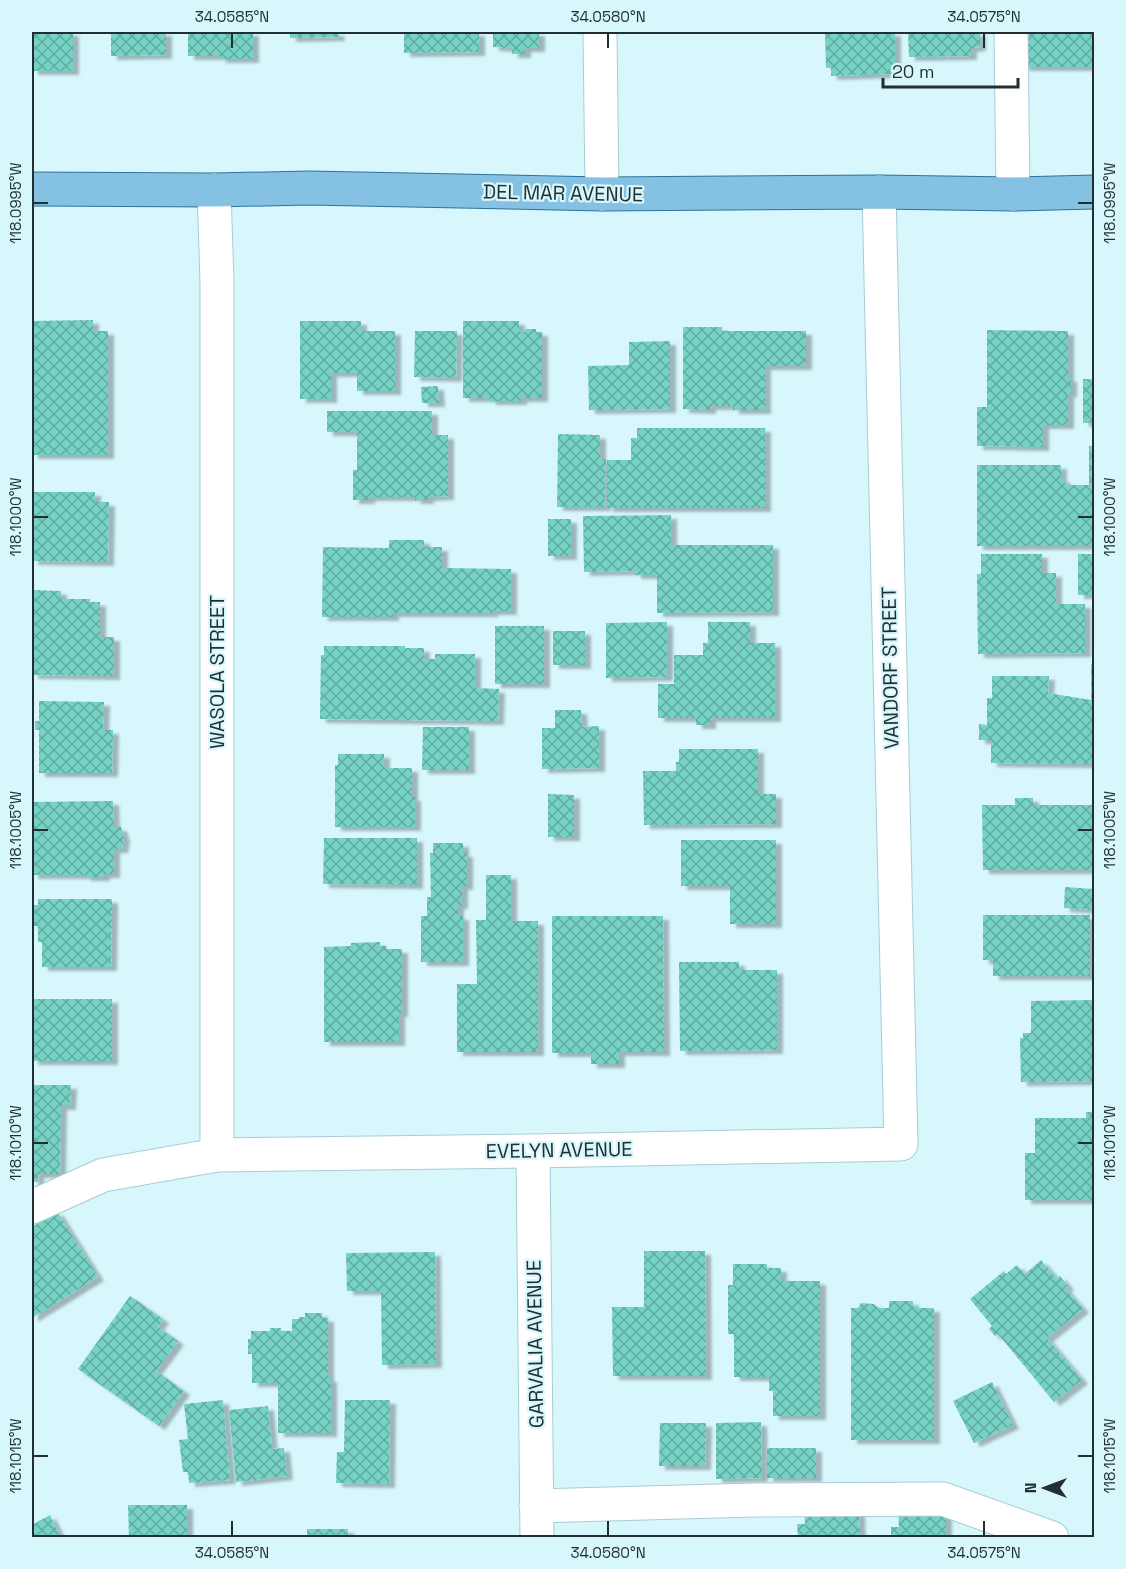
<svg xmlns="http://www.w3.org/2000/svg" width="1126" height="1569" font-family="'Space Grotesk',sans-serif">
  <defs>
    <pattern id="building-cross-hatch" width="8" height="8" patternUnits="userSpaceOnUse" patternTransform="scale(1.5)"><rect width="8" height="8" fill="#76d2c5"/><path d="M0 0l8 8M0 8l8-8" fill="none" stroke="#60aba1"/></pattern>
    <filter id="shadow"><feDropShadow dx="6" dy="4" stdDeviation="1.5" flood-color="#0004"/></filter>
  </defs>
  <rect width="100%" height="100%" fill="#d7f7fd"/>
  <g fill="url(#building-cross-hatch)" filter="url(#shadow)">
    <rect x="32" y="32" width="41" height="39"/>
    <path d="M111 32H166V55L111 56Z"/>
    <path d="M188 32H253V59H220V56H188Z"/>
    <path d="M290 32H338L339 37 290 38Z"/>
    <path d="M404 32H479V52L404 53Z"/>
    <path d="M493 32H539V48H525V54H512V48L493 47Z"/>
    <path d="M825 32H895V66H892V74L831 76V68H826Z"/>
    <path d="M908 32H980V47L971 48V56L909 57Z"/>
    <rect x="1023" y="32" width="71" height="35"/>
    <path d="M93 320V331H108V455H32V408H33L32 321Z"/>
    <path d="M300 321H361V331H395V391H357V373H331V399H300Z"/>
    <path d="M463 321H519V332H525V329H536V332H542V398H521V401H490V398H463Z"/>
    <path d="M683 327H722V331H806V366H765V410H733V406H710V410L683 409Z"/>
    <path d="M987 330 1068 331V378H1071V394L1068 393V425H1043V447L977 446V407H987Z"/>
    <path d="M415 331H457L456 378 414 377Z"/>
    <path d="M670 341V409L589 410 588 366 629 365V342Z"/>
    <rect x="1083" y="379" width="11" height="44"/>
    <path d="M438 386 439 403H422L421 387Z"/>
    <path d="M327 411H432V435H448V496L428 497V500H415V497H369V500H353V470H357V432H327Z"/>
    <path d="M637 428H765V508H607V460H631V438H637Z"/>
    <path d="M558 434 600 435V459H606L605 507H557Z"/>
    <path d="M1089 446H1094V546H977V465H1061V479H1065V485H1089Z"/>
    <path d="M32 492H95V502H109L108 562 32 561Z"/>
    <path d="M671 515V545H773V612L657 613V575H635V571L584 572 583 516Z"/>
    <rect x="548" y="519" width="23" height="37"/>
    <path d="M389 540H424V547H442V568L511 569V611H492V613H393V617H322L323 547 389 548Z"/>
    <path d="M981 554H1042V573H1056V604H1085V653L978 654 977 574H981Z"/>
    <rect x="1078" y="554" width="16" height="41"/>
    <path d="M32 590 61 591V599H90V602H100V637H114V676L32 675Z"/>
    <path d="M667 622V677L606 678V623Z"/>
    <path d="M708 622H750V643H775V718H710V725H696V718H658V684H674V655H703V643H708Z"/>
    <rect x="495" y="626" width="49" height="58"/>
    <rect x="553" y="631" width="32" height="34"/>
    <path d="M324 646H405V648H424V659H435V654H475V688L499 689 498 721 320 719 321 655H324Z"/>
    <path d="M1091 664H1094V764L991 763V740H979V724L987 725V698H992V676H1049L1048 693 1091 700Z"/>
    <path d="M39 701 104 702 103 730H113L112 773H39V730H35V721H39Z"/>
    <path d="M555 710H581L582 727 599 726V768L542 769V728H555Z"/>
    <path d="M423 727H469V770H422Z"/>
    <path d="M679 749H758V794H776V824L644 825 643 771H676V762H679Z"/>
    <path d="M338 754H384V768H412V797H415V827H335V765H338Z"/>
    <path d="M548 794 574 795V837H548Z"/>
    <path d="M1015 798H1033V805H1093L1094 870H983L982 805H1015Z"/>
    <path d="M113 801 114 827H121L124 838 122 849H114V874H104V877H85V875H32V802Z"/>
    <path d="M324 838H417V885L323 884Z"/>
    <path d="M681 840H776V924H730V886H681Z"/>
    <path d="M433 843H463V853H467V886H462V905H458V916H463V962H421V916H427V897H431L430 853H433Z"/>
    <path d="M486 875H511V921H538V1052H457V984H477L476 920H486Z"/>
    <path d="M1065 887 1094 889V910L1064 908Z"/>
    <path d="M38 899H112L111 967H42V942H38V926H32V905H38Z"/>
    <path d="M983 915H1090V976H993V960H983Z"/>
    <path d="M552 916H663L664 1052H619V1064H591V1053H552Z"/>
    <path d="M380 942V946H386V949H402V1013H399V1042H324V947L351 946V943Z"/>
    <path d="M679 962H739V970H777V1050L680 1051Z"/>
    <rect x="32" y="999" width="80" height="62"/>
    <path d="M1094 1000V1081L1021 1082 1020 1038H1023V1033H1031V1001Z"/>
    <path d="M32 1085H71L70 1106H61L60 1174H38V1182H32Z"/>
    <path d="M1086 1112H1094V1200H1025V1153H1035V1118H1086Z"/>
    <path d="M57 1211 98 1277 32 1318V1227Z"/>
    <path d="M644 1251H705L706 1376H613L612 1307H644Z"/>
    <path d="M435 1252 436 1364 382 1365 381 1291H347L346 1253Z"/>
    <path d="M1041 1260 1057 1279 1060 1276 1068 1286 1065 1288 1083 1309 1047 1338 1082 1380 1054 1402 998 1334 995 1336 989 1329 992 1326 970 1299 1004 1271 1006 1274 1017 1265 1025 1274Z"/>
    <path d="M733 1264H767V1268H781V1281H820V1416H773V1391H769V1377H734V1334H728V1285H733Z"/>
    <path d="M130 1296 163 1319 158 1327 178 1341 156 1371 184 1391 159 1426 78 1369Z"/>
    <path d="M889 1301H913V1308H934V1440H851V1308H858L861 1303 874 1304 878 1308H889Z"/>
    <path d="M305 1313H322V1318H328V1378H331V1433H278V1383H252V1354H248V1339H251V1331H270V1328H281V1331H292V1319H299V1317H305Z"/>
    <path d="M992 1382 1013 1425 974 1443 953 1401Z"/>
    <path d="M223 1400 230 1480 189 1483 188 1472H183L179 1440 188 1439 184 1404Z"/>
    <path d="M345 1400H390L389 1484 336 1483 337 1452H344Z"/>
    <path d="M268 1406 272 1449 284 1448 287 1476 236 1482 229 1410Z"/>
    <path d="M761 1422 762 1478 716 1479V1423Z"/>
    <path d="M660 1423H706L705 1466H659Z"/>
    <rect x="767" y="1448" width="49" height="30"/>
    <path d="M128 1505H187V1538H129Z"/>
    <path d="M804 1509H859L860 1538 798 1537 797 1524H805Z"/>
    <path d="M898 1510H946V1538H891V1527H899Z"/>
    <path d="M50 1515 61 1538H32V1525Z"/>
    <rect x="307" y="1529" width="41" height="9"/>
  </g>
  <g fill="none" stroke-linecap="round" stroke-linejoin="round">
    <defs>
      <g id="minor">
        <path d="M600 32 602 194"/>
        <path d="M1011 32 1013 194"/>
        <path d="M214 190 217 282V1155"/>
        <path d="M533 1151 537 1538"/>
        <path d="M32 1207 103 1175 217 1155 533 1151 901 1144 879 192"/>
        <path d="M536 1506 754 1500 943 1499 1052 1538"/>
      </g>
      <path id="major" d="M32 189 214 190 309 188 602 194 879 192 1013 194 1094 192"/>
    </defs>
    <use href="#minor" stroke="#a6ced5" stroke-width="35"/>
    <use href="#major" stroke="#2d7398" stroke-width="35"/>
    <use href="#minor" stroke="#fff" stroke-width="33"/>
    <use href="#major" stroke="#85c1e2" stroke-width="33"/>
  </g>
  <path fill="none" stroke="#1f2f32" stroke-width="2" d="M232 33V48M608 33V48M984 33V48M33 203H48M1078 203H1093M33 517H48M1078 517H1093M33 830H48M1078 830H1093M33 1143H48M1078 1143H1093M33 1456H48M1078 1456H1093M232 1521V1536M608 1521V1536M984 1521V1536"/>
  <g text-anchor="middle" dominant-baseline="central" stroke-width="4.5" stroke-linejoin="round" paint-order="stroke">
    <g font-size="20" fill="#1f2f32" stroke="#d7f7fd">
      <text transform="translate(563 193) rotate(1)">DEL MAR AVENUE</text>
      <text transform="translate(890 668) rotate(-91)">VANDORF STREET</text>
      <text transform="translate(217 672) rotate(-90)">WASOLA STREET</text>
      <text transform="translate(559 1150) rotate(-1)">EVELYN AVENUE</text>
      <text transform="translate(535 1344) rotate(-91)">GARVALIA AVENUE</text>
    </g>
  </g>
  <rect width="1126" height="1569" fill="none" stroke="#d7f7fd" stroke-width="66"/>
  <g transform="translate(1045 1488) rotate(270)" stroke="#d7f7fd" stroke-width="4.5" paint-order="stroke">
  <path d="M0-4.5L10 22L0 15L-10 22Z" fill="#1f2f32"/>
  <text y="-9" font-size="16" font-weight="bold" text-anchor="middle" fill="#1f2f32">N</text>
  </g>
  <path d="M883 78v9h135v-9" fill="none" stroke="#1f2f32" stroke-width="3"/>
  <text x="892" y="78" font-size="18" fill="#1f2f32" stroke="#d7f7fd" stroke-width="4.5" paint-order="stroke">20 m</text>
  <rect x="33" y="33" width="1060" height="1503" fill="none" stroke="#1f2f32" stroke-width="2"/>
  <g font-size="15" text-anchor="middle" fill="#1f2f32">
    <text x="232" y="22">34.0585°N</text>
    <text x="608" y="22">34.0580°N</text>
    <text x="984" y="22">34.0575°N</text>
    <text transform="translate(1110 203) rotate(-90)" y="5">118.0995°W</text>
    <text transform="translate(16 203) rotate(-90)" y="5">118.0995°W</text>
    <text transform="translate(1110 517) rotate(-90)" y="5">118.1000°W</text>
    <text transform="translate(16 517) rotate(-90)" y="5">118.1000°W</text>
    <text transform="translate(1110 830) rotate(-90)" y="5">118.1005°W</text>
    <text transform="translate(16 830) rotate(-90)" y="5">118.1005°W</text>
    <text transform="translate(1110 1143) rotate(-90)" y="5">118.1010°W</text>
    <text transform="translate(16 1143) rotate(-90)" y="5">118.1010°W</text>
    <text transform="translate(1110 1456) rotate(-90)" y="5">118.1015°W</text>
    <text transform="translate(16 1456) rotate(-90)" y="5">118.1015°W</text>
    <text x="232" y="1558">34.0585°N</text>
    <text x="608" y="1558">34.0580°N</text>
    <text x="984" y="1558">34.0575°N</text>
  </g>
</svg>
